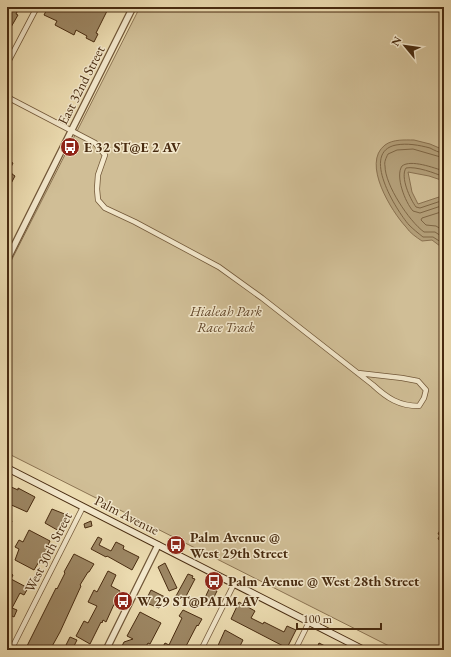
<svg xmlns="http://www.w3.org/2000/svg" width="451" height="657" font-family="'EB Garamond',serif">
  <rect width="100%" height="100%" fill="#ecdcb1"/>
  <filter id="stains"><feTurbulence type="fractalNoise" baseFrequency=".005" numOctaves="4"/><feColorMatrix values="0 0 0 0 .2 0 0 0 0 .09 0 0 0 0 .02 0 0 0 .5 -.17"/></filter>
  <radialGradient id="worn" r=".72"><stop offset=".6" stop-color="#630" stop-opacity="0"/><stop offset="1" stop-color="#630" stop-opacity=".3"/></radialGradient>
  <path fill="#d0be96" stroke="#8c7453" d="M140 7H444V650H397L7 453V269Z"/>
  <path fill="#b4a07a" stroke="#897150" d="M414 140 430 144 444 150V181L429 176 408 172 412 192 418 204 442 196 444 197V249L432 240 422 241C416 237 410 233 406 227 392 212 361 163 385 145 393 139 405 140 414 140Z"/>
  <g fill="none" stroke-linecap="round" stroke-linejoin="round">
    <g stroke="#7e6645" stroke-width="1">
      <path d="M444 153C439 153 434 150 430 148 419 145 407 143 396 145 360 152 396 210 409 225 413 229 418 233 423 237H433L444 244"/>
      <path d="M444 158 413 149 397 150 388 154C386 158 384 162 385 166 385 185 409 221 424 232H435L444 238"/>
      <path d="M444 171C434 168 411 159 402 166 395 176 405 202 413 211L420 213 444 205"/>
      <path d="M444 177C435 173 416 166 406 168 400 177 410 199 416 207L420 208 444 200"/>
      <path d="M444 211 422 218 421 220 426 225 436 226 444 231"/>
    </g>
  </g>
  <g fill="#9d8764" stroke="#482b10">
    <path d="M48 7H109L96 33 98 34 94 42 86 38 87 36 76 30 74 35 55 25 57 21 44 15Z"/>
    <path d="M11 9 17 12 16 14 18 15 7 34V13L8 14Z"/>
    <path d="M7 160 13 163 10 169 12 174 15 176 7 191Z"/>
    <path d="M9 486 18 490V488L35 497 27 512 7 503V489Z"/>
    <path d="M52 509 67 515 59 531 45 523Z"/>
    <path d="M7 519 12 521 7 532Z"/>
    <path d="M91 521 92 526 85 528 84 524Z"/>
    <path d="M444 523V542L438 539 440 535 438 534Z"/>
    <path d="M29 530 50 541 41 560H40L34 570 15 560 19 549 15 547 19 540 23 542Z"/>
    <path d="M98 537 102 539 99 545 111 551 116 542 124 546 123 549 139 557 132 570 107 556 106 557 91 549Z"/>
    <path d="M74 554 94 564 89 572H88L80 585 81 586 60 632 50 650H25L56 588 57 589 65 573 64 572Z"/>
    <path d="M165 563 177 588 169 591 158 567Z"/>
    <path d="M7 571 13 575 11 579 28 588 24 595 20 593 12 608 17 610 14 617 8 614 7 617Z"/>
    <path d="M108 571 116 575 111 586 120 591 106 622 103 620 102 623 101 622 90 644 76 636 84 621 88 623 97 606 88 602 94 590 97 592Z"/>
    <path d="M188 574 193 576 192 578 195 579 184 600 176 596Z"/>
    <path d="M210 587 217 591 209 607 202 604Z"/>
    <path d="M151 590 165 597 159 608 149 604 147 601V598Z"/>
    <path d="M239 602 255 611 251 618 263 624 264 622 284 632 287 626 296 630 287 648 231 619Z"/>
    <path d="M183 610 202 619 198 626 197 625 184 650H161L165 643 169 645 182 618 179 616Z"/>
    <path d="M140 612 161 623 150 644 148 643 144 650H120L124 642 133 639 127 636Z"/>
    <path d="M225 630 243 640 238 650H216Z"/>
    <path d="M70 637 77 640 72 650 65 647Z"/>
    <path d="M319 643 333 650H316Z"/>
  </g>
  <g fill="none" stroke-linecap="round" stroke-linejoin="round">
    <defs>
      <g id="minor">
        <path d="M7 64 37 7"/>
        <path d="M7 97 95 143 105 155 98 175 97 189 98 200 105 208 135 222 219 267 262 298 373 385C387 398 399 406 419 406L424 398 426 390 418 381 402 378 358 373"/>
        <path d="M11 650 83 507"/>
        <path d="M201 650 234 584"/>
        <path d="M295 650 309 622"/>
      </g>
      <g id="tertiary">
        <path d="M7 260 133 7"/>
        <path d="M106 650 158 545"/>
      </g>
      <path id="secondary" d="M7 468 364 650"/>
    </defs>
    <use href="#minor" stroke="#715738" stroke-width="6"/>
    <use href="#tertiary" stroke="#715738" stroke-width="8"/>
    <use href="#secondary" stroke="#482b10" stroke-width="8"/>
    <use href="#minor" stroke="#f3e8cc" stroke-width="4.5"/>
    <use href="#tertiary" stroke="#f3e8cc" stroke-width="5.5"/>
    <use href="#secondary" stroke="#f3e8cc" stroke-width="6"/>
  </g>
  <defs>
    <symbol id="bus-disc" viewBox="-11 -11 22 22"><circle r="9.5" fill="#8f2418" stroke="#f3e8cc"/><path d="M-5-6H5V4H4V6H2V4H-2V6H-4V4H-5ZM-3.5-4V0h7V-4ZM-3.5 1.2v1.5H-2V1.2ZM2 1.2v1.5H3.5V1.2Z" fill="#fff"/></symbol>
  </defs>
  <g fill-rule="evenodd">
    <use href="#bus-disc" x="59" y="136" width="22" height="22"/>
    <use href="#bus-disc" x="165" y="534" width="22" height="22"/>
    <use href="#bus-disc" x="203" y="570" width="22" height="22"/>
    <use href="#bus-disc" x="112" y="590" width="22" height="22"/>
  </g>
  <g text-anchor="middle" dominant-baseline="central" stroke-width="3" stroke-linejoin="round" paint-order="stroke">
    <g font-size="14" fill="#482b10" stroke="#f3e8cc">
      <text transform="translate(81 85) rotate(-63)">East 32nd Street</text>
      <text transform="translate(127 515) rotate(27)">Palm Avenue</text>
      <text transform="translate(48 552) rotate(-63)">West 30th Street</text>
    </g>
    <g font-size="14" font-weight="bold" fill="#482b10" stroke="#f3e8cc" text-anchor="start">
      <text x="84" y="147">E 32 ST@E 2 AV</text>
      <text x="190" y="537">Palm Avenue @<tspan x="190" dy="16">West 29th Street</tspan></text>
      <text x="228" y="581">Palm Avenue @ West 28th Street</text>
      <text x="137" y="601">W 29 ST@PALM AV</text>
    </g>
    <g font-size="14" font-style="italic" fill="#63482b" stroke="#f3e8cc">
      <text x="226" y="311">Hialeah Park<tspan x="226" dy="16">Race Track</tspan></text>
    </g>
  </g>
  <rect width="451" height="657" fill="none" stroke="#ecdcb1" stroke-width="24"/>
  <rect x="8" y="8" width="435" height="641" fill="none" stroke="#482b10" stroke-width="2"/>
  <rect x="12" y="12" width="427" height="633" fill="none" stroke="#482b10"/>
  <g transform="translate(405 46) rotate(299)" stroke="#f3e8cc" stroke-width="3" paint-order="stroke">
  <path d="M0-3L7 15L0 10L-7 15Z" fill="#482b10"/>
  <text y="-6" font-size="11" font-weight="bold" text-anchor="middle" fill="#482b10">N</text>
  </g>
  <path d="M297 623v6h84v-6" fill="none" stroke="#482b10" stroke-width="2"/>
  <text x="303" y="623" font-size="12" fill="#482b10" stroke="#f3e8cc" stroke-width="3" paint-order="stroke">100 m</text>
  <rect width="100%" height="100%" filter="url(#stains)"/>
  <rect width="100%" height="100%" fill="url(#worn)"/>
</svg>
